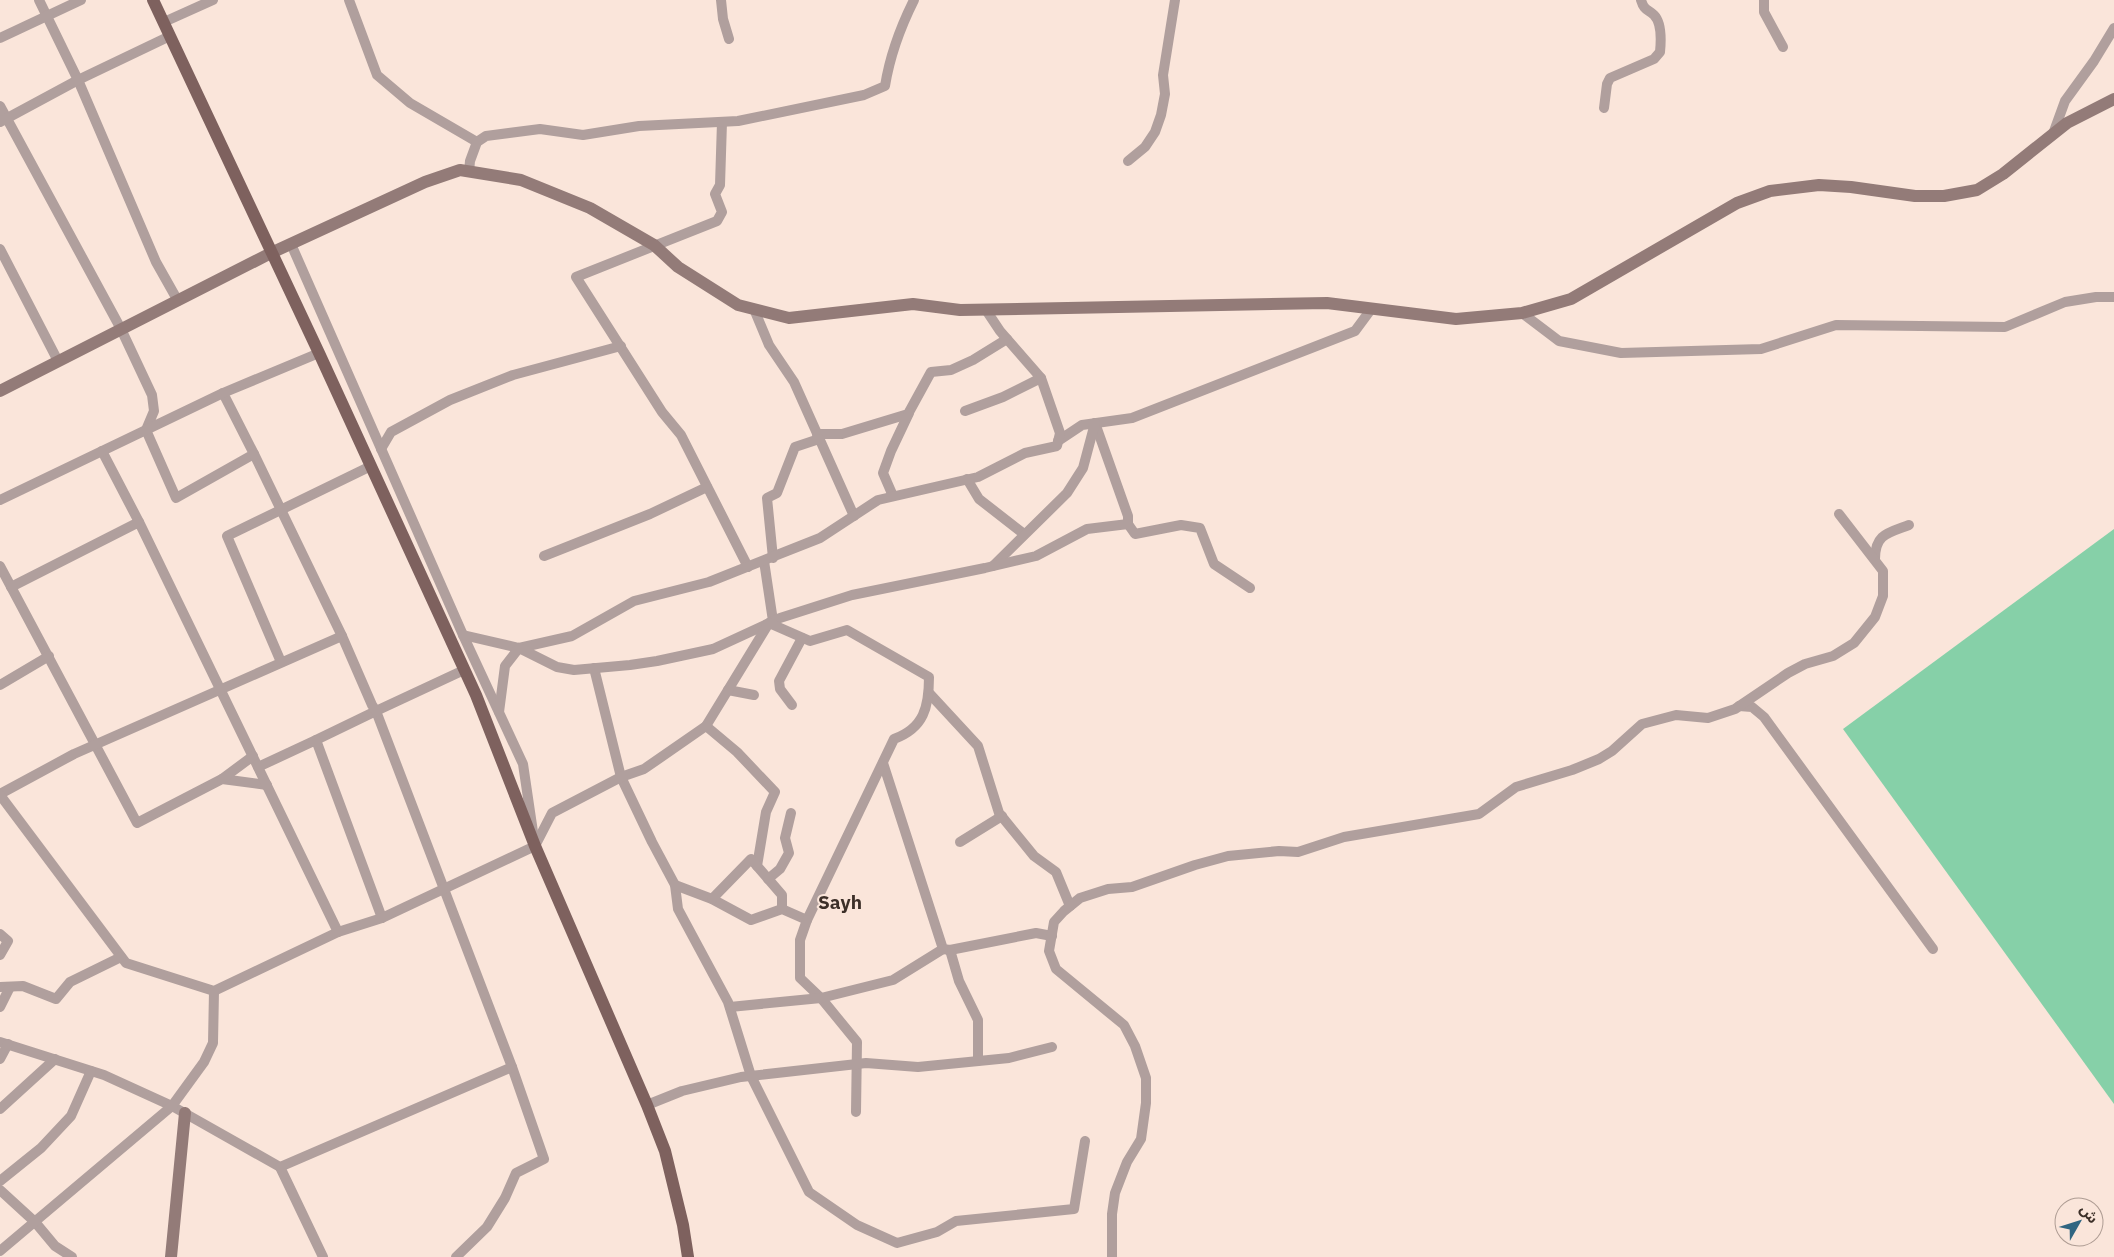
<svg xmlns="http://www.w3.org/2000/svg" width="2114" height="1257" font-family="'IBM Plex Sans','Noto Sans Arabic',sans-serif">
  <rect width="100%" height="100%" fill="#fae5da"/>
  <path fill="#86d0a8" d="M2114 529V1104L1843 729Z"/>
  <g fill="none" stroke-linecap="round" stroke-linejoin="round">
    <g stroke="#b09f9d" stroke-width="10">
      <path d="M39 0 78 80 156 262 178 301"/>
      <path d="M349 0 377 75 410 103 477 142"/>
      <path d="M721 0 723 19 729 39"/>
      <path d="M1764 0V12L1783 47"/>
      <path d="M164 22 213 0"/>
      <path d="M0 38 81 0"/>
      <path d="M0 106 121 329 152 395 154 411 146 430 176 498 254 454 223 393"/>
      <path d="M1604 108 1607 84 1610 78 1654 59 1660 52C1661 42 1662 23 1654 15 1647 9 1644 10 1641 0"/>
      <path d="M0 122 78 80 170 36"/>
      <path d="M722 122 720 185 715 194 722 212 717 221 576 277 662 412 681 435 748 567"/>
      <path d="M2053 134 2065 101 2094 61 2114 28"/>
      <path d="M1128 161 1145 147 1155 132 1161 115 1165 94 1163 75 1175 0"/>
      <path d="M469 172 470 161 477 142 486 136 540 129 583 135 639 126 738 121 864 95 885 86C890 55 900 28 914 0"/>
      <path d="M291 244 463 635 523 764 533 832"/>
      <path d="M0 249 58 361"/>
      <path d="M754 309 769 345 794 382 854 516"/>
      <path d="M1522 313 1559 341 1621 353 1761 349 1836 325 2005 327 2065 302 2096 297H2114"/>
      <path d="M965 411 1003 397 1041 378 1000 331 986 310"/>
      <path d="M1095 423 1128 516V524"/>
      <path d="M817 434H842L908 414 931 372 951 370 973 360 1007 339"/>
      <path d="M1058 441 1082 425 1132 418 1355 331 1372 308"/>
      <path d="M381 449 391 432 450 400 513 375 621 346"/>
      <path d="M102 451 139 522"/>
      <path d="M254 454 342 636"/>
      <path d="M967 479 979 499 1024 534"/>
      <path d="M893 496 883 473 891 451 909 413"/>
      <path d="M0 500 223 393 319 353"/>
      <path d="M544 556 650 514 707 487"/>
      <path d="M773 558 767 498 777 493 795 447 819 439"/>
      <path d="M1875 559C1875 534 1888 533 1909 525"/>
      <path d="M764 561 773 621"/>
      <path d="M0 566 137 823 222 779 267 785"/>
      <path d="M993 566 1067 493 1083 468 1095 423"/>
      <path d="M11 587 139 522 338 932"/>
      <path d="M463 635 519 648 572 636 634 601 709 582 820 538 878 500 978 477 1025 453 1057 446 1060 433 1041 378"/>
      <path d="M281 662 227 536 371 466"/>
      <path d="M594 668 621 777 652 842 675 885 678 909 728 1002 751 1076 809 1192 857 1225 897 1243 937 1232 956 1221 1074 1209 1085 1141"/>
      <path d="M0 685 49 656"/>
      <path d="M728 690 754 695"/>
      <path d="M929 693 978 746 999 813 1034 856 1056 872 1070 906"/>
      <path d="M792 705 780 689 779 681 802 638"/>
      <path d="M1739 706 1752 707 1764 717 1933 949"/>
      <path d="M499 712 505 666 519 648 557 667 574 670 630 665 657 661 713 649 780 618 852 595 985 568 1036 556 1087 529 1128 524 1135 534 1181 525 1200 528 1214 564 1250 588"/>
      <path d="M706 726 737 752 775 792 766 812 757 866"/>
      <path d="M316 740 376 711 512 1067 544 1159 516 1173 505 1198 487 1227 456 1257"/>
      <path d="M883 763 943 949 950 950 1036 933 1052 936"/>
      <path d="M258 767 316 740 382 918"/>
      <path d="M222 779 253 756"/>
      <path d="M0 794 74 754 342 636 372 705 376 711 464 670"/>
      <path d="M0 795 126 963 214 991 338 932 382 918 535 846 552 813 621 777 644 769 706 726 769 623 810 641 847 630 929 677C929 707 924 728 894 739L807 920 782 909 751 920 712 899 675 885"/>
      <path d="M960 842 1002 816"/>
      <path d="M768 879 780 869 789 853 785 838 791 813"/>
      <path d="M712 899 751 859 782 895V909"/>
      <path d="M807 920 800 940V978L821 998 857 1042 856 1112"/>
      <path d="M0 934 8 941 0 955"/>
      <path d="M950 950 959 981 978 1020V1061"/>
      <path d="M0 987 23 986 56 999 70 982 121 957"/>
      <path d="M0 1007 10 987"/>
      <path d="M730 1007 821 998 893 980 943 949"/>
      <path d="M0 1042 104 1075 172 1106 280 1167 512 1067"/>
      <path d="M0 1059 8 1044"/>
      <path d="M647 1105 682 1091 741 1077 866 1063 918 1067 1009 1058 1052 1047"/>
      <path d="M0 1109 55 1059"/>
      <path d="M280 1167 323 1257"/>
      <path d="M0 1181 41 1148 71 1116 91 1071"/>
      <path d="M0 1190 35 1222 55 1246 72 1257"/>
      <path d="M0 1251 172 1106 204 1062 213 1043 214 991"/>
      <path d="M1112 1257V1214L1115 1193 1127 1162 1141 1139 1146 1103V1078L1135 1046 1124 1025 1056 969 1049 951 1054 922 1064 911 1080 898 1108 889 1132 887 1195 865 1228 856 1279 851 1298 852 1344 837 1479 814 1516 787 1572 770 1599 759 1612 751 1642 724 1676 715 1708 718 1735 709 1788 673 1805 664 1833 656 1854 643 1875 617 1883 596V571L1839 514"/>
    </g>
    <g stroke="#937b78" stroke-width="12">
      <path d="M0 391 271 253 425 182 460 170 521 180 590 208 654 245 678 267 738 305 789 318 913 304 960 310 1327 303 1456 319 1522 313 1571 299 1737 203 1770 191 1819 185 1851 187 1915 196H1944L1977 190 2003 174 2067 123 2114 99"/>
      <path d="M171 1257 185 1113"/>
    </g>
    <path stroke="#7e615e" stroke-width="12" d="M153 0 319 353 476 695 535 846 647 1105 665 1151 683 1225 688 1257"/>
  </g>
  <g text-anchor="middle" dominant-baseline="central" stroke-width="4" stroke-linejoin="round" paint-order="stroke">
    <g font-size="19" font-weight="bold" fill="#3c2f28" stroke="#fae5da">
      <text x="840" y="902">Sayh</text>
    </g>
  </g>
  <g transform="translate(2079 1222) rotate(51)"><circle r="24" fill="#fae5da" stroke="#ae9c93"/>
  <path d="M0-4L9 19L0 12L-9 19Z" fill="#306581"/>
  <text y="-8" font-size="14" font-weight="bold" text-anchor="middle" fill="#3c2f28">ش</text>
  </g>
</svg>
